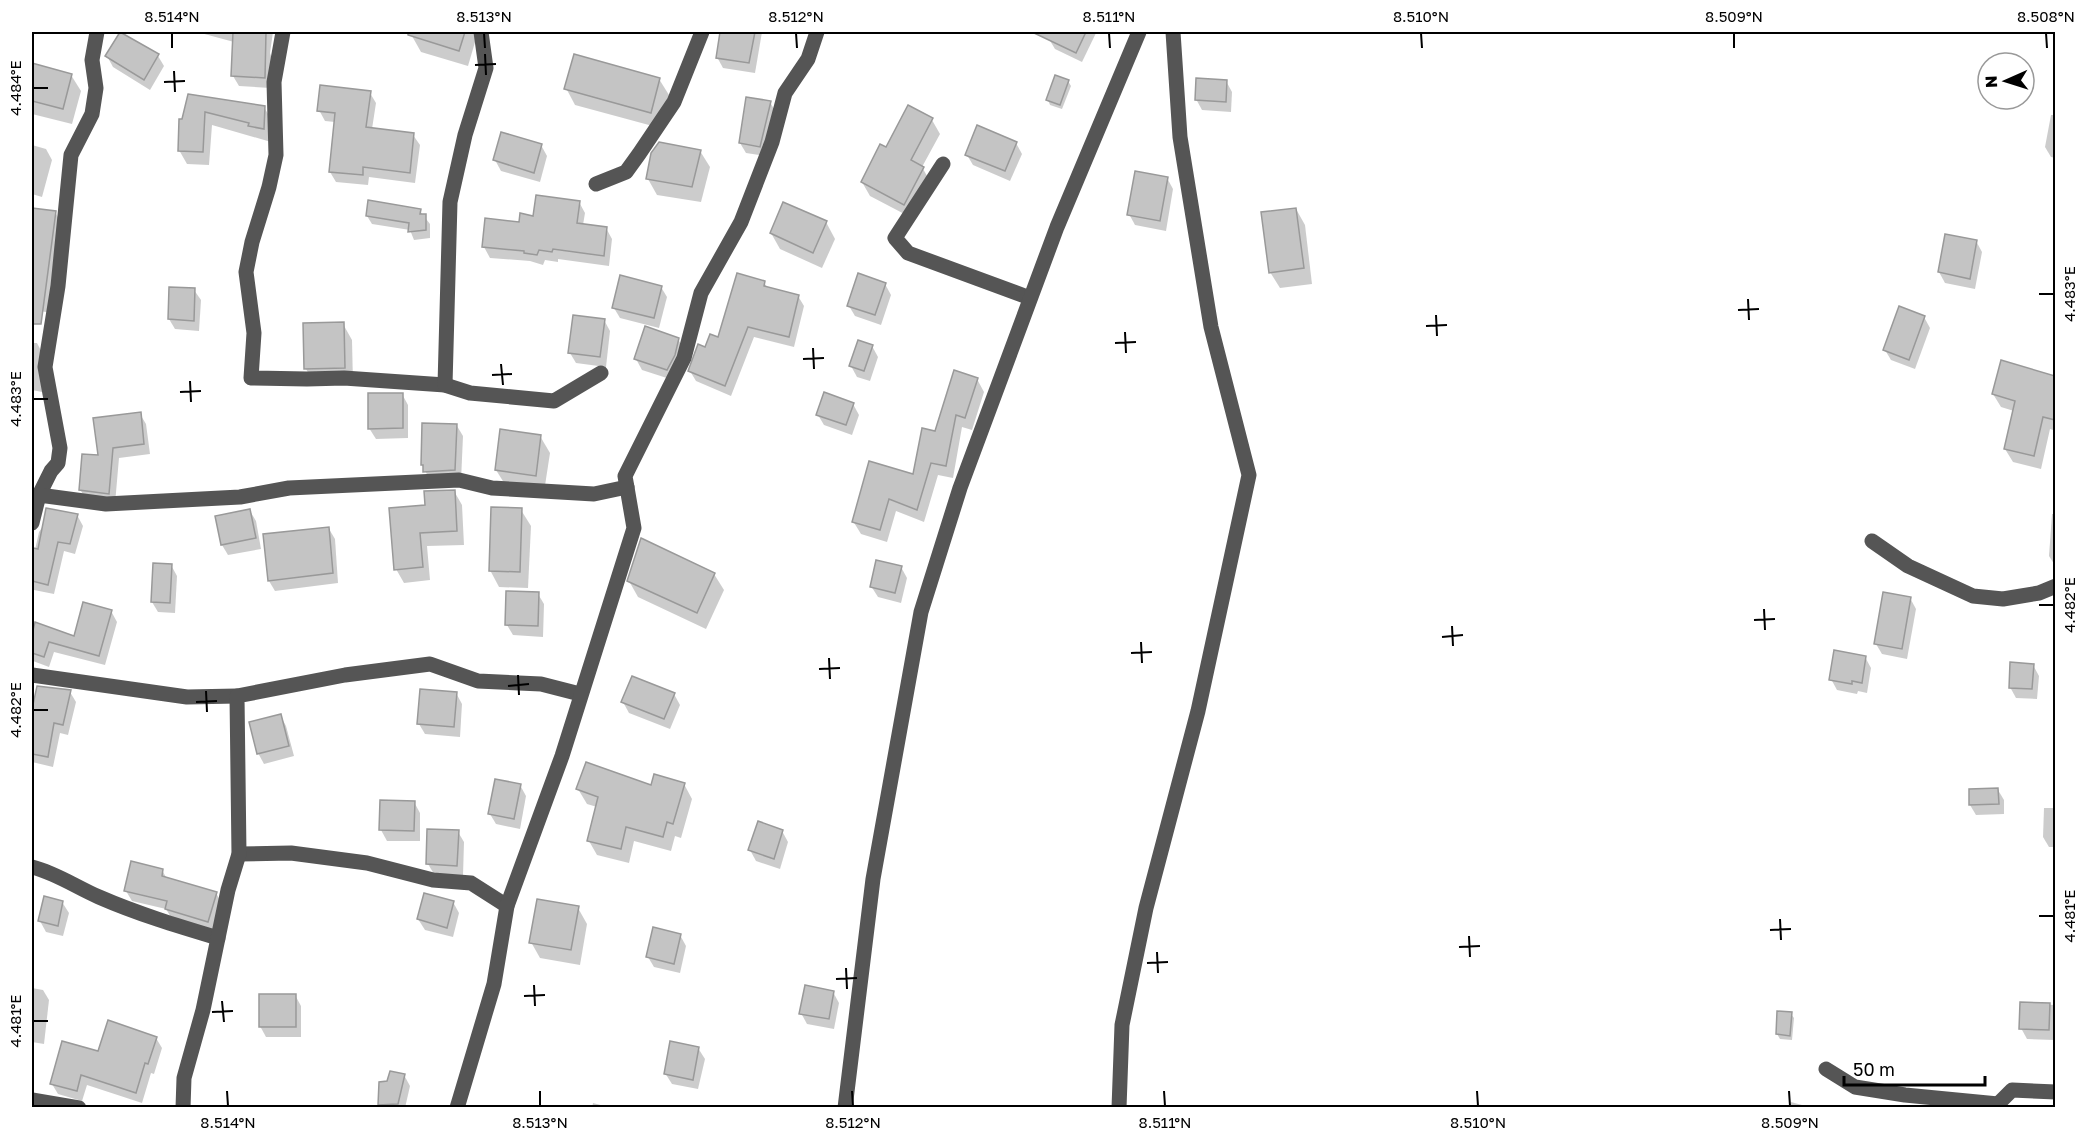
<svg xmlns="http://www.w3.org/2000/svg" width="2087" height="1139" font-family="'Golos Text',sans-serif">
  <rect width="100%" height="100%" fill="#fff"/>
  <g fill="#0003">
    <path d="M197 32H273L270 53 271 56 270 88 239 86 233 76 234 42Z"/>
    <path d="M413 32H478L468 66 421 52 412 36Z"/>
    <path d="M722 32H762L755 73 723 68 717 57Z"/>
    <path d="M1053 32H1095L1096 33 1082 62 1055 49 1049 39Z"/>
    <path d="M121 33 158 56 164 66 150 90 113 67 107 56Z"/>
    <path d="M32 65 71 75 81 91 72 124 32 114Z"/>
    <path d="M659 79 669 95 660 128 575 105 566 88Z"/>
    <path d="M1068 81 1071 86 1062 109 1050 105 1048 100Z"/>
    <path d="M1226 81 1232 92 1231 112 1202 110 1196 99Z"/>
    <path d="M370 93 376 103 372 129 413 135 420 145 415 183 369 177 368 185 336 182 330 172 335 122 325 121 319 110Z"/>
    <path d="M189 95 264 107 272 121 271 142 212 125 209 165 187 164 179 150 183 121Z"/>
    <path d="M770 102 776 113 765 156 746 153 740 143Z"/>
    <path d="M2051 115H2056V158L2051 157 2045 147Z"/>
    <path d="M932 120 940 134 922 167 931 183 912 218 870 196 862 182 886 149Z"/>
    <path d="M1016 143 1022 154 1010 181 973 165 967 155Z"/>
    <path d="M32 145 46 149 52 160 42 197 32 194Z"/>
    <path d="M541 145 547 156 540 182 501 171 495 160Z"/>
    <path d="M700 151 710 167 701 202 657 195 648 179Z"/>
    <path d="M1167 178 1173 189 1166 231 1135 225 1129 214Z"/>
    <path d="M579 202 585 213 583 225 606 228 612 239 609 266 558 259V262L545 260 543 265 530 261 490 258 484 247 520 223Z"/>
    <path d="M1296 209 1305 225 1312 284 1280 288 1270 272Z"/>
    <path d="M32 210 55 212 64 228 53 313 32 310Z"/>
    <path d="M420 211 430 224V238L414 240 410 230 372 224 367 216Z"/>
    <path d="M826 222 835 239 822 268 780 249 771 233Z"/>
    <path d="M1976 241 1982 252 1975 289 1945 283 1939 272Z"/>
    <path d="M764 283 768 288 798 296 804 306 794 347 754 337 731 396 696 381 690 371 706 349 719 339Z"/>
    <path d="M885 284 891 295 881 325 855 316 849 306Z"/>
    <path d="M661 287 667 297 659 328 620 318 614 308Z"/>
    <path d="M194 290 201 300 199 331 175 329 169 319Z"/>
    <path d="M1924 317 1930 328 1915 369 1891 360 1885 350Z"/>
    <path d="M604 320 610 331 606 367 576 363 570 353Z"/>
    <path d="M343 324 352 340 353 384 315 385 306 369Z"/>
    <path d="M678 339 684 350 673 380 642 370 636 359Z"/>
    <path d="M32 343H37L46 360 42 392 32 390Z"/>
    <path d="M872 346 878 357 870 381 857 377 851 366Z"/>
    <path d="M977 379 984 392 972 430 962 427 953 478 938 475 924 522 896 511 887 542 861 534 853 521 914 476 936 433Z"/>
    <path d="M2052 383H2056V431L2050 429 2041 469 2013 462 2005 449 2014 411 2001 407 1993 394Z"/>
    <path d="M402 394 408 405V438L376 439 369 428Z"/>
    <path d="M853 404 859 415 852 435 824 425 818 415Z"/>
    <path d="M140 414 146 424 150 454 119 458 115 504 86 500 80 489 99 457Z"/>
    <path d="M457 426 463 436 461 481 431 482 422 465Z"/>
    <path d="M540 436 550 453 544 492 506 486 496 470Z"/>
    <path d="M454 491 462 505 464 545 427 546 430 580 404 583 396 569 427 506Z"/>
    <path d="M521 510 531 526 528 588 499 587 490 570Z"/>
    <path d="M250 511 256 521 261 549 228 555 222 545Z"/>
    <path d="M2052 514H2056V567L2049 556Z"/>
    <path d="M77 515 83 526 75 554 64 551 54 594 34 590 32 586V563L39 532 43 526Z"/>
    <path d="M329 529 335 539 338 583 275 591 269 581Z"/>
    <path d="M171 565 177 576 175 613 158 612 152 602Z"/>
    <path d="M901 567 907 578 901 603 878 597 871 586Z"/>
    <path d="M714 574 724 590 706 629 638 597 629 581Z"/>
    <path d="M538 594 544 604 543 637 513 635 507 625Z"/>
    <path d="M1910 598 1916 609 1907 659 1882 654 1876 644Z"/>
    <path d="M2056 598V642L2053 637V599Z"/>
    <path d="M111 611 117 622 105 665 54 652 49 667 33 661 32 658V639L36 624 75 637Z"/>
    <path d="M1865 657 1871 668 1867 693 1858 691 1857 694 1837 690 1831 679Z"/>
    <path d="M2033 665 2039 676 2037 699 2016 698 2010 687Z"/>
    <path d="M38 687 70 692 76 702 68 735 60 733 53 767 32 762V716Z"/>
    <path d="M456 693 462 704 460 737 425 734 419 724Z"/>
    <path d="M674 694 680 705 670 729 629 713 623 702Z"/>
    <path d="M280 715 286 726 294 756 264 764 258 753Z"/>
    <path d="M684 784 692 799 681 838 675 836 671 851 634 841 629 863 597 855 589 841 597 807 587 804 578 789 652 787Z"/>
    <path d="M520 785 526 796 520 829 496 824 490 814Z"/>
    <path d="M1998 790 2004 800V814L1976 815 1970 805Z"/>
    <path d="M414 802 420 813V841H387L381 830Z"/>
    <path d="M2044 808H2056V847H2049L2043 837Z"/>
    <path d="M782 831 788 842 780 869 756 861 750 850Z"/>
    <path d="M458 832 464 842 463 876 434 874 428 864Z"/>
    <path d="M162 870 167 879 216 893 222 904 213 932 172 919 166 909 132 901 126 891Z"/>
    <path d="M62 902 69 913 63 936 46 932 40 921Z"/>
    <path d="M453 902 459 913 453 937 425 930 418 919Z"/>
    <path d="M578 908 587 924 580 965 540 958 531 942Z"/>
    <path d="M680 935 686 946 680 973 654 967 648 957Z"/>
    <path d="M32 988 43 990 49 1000 44 1044 32 1042Z"/>
    <path d="M833 992 839 1003 834 1029 807 1024 801 1013Z"/>
    <path d="M295 995 301 1006V1037H266L260 1026Z"/>
    <path d="M2022 1004 2056 1005 2054 1040 2027 1039 2021 1028Z"/>
    <path d="M1791 1014 1794 1018 1792 1040 1780 1039 1777 1034Z"/>
    <path d="M156 1038 162 1048 154 1074 151 1073 142 1103 87 1085 82 1101 58 1094 52 1084 99 1053Z"/>
    <path d="M698 1048 705 1059 698 1089 672 1084 665 1073Z"/>
    <path d="M404 1075 410 1086 405 1108H381L379 1104Z"/>
    <path d="M1791 1102 1813 1108H1789Z"/>
    <path d="M593 1103 612 1108H592Z"/>
  </g>
  <g fill="#c4c4c4" stroke="#999" stroke-width="1.5">
    <path d="M120 32 159 54 144 80 105 56Z"/>
    <path d="M233 32H266L265 78 231 76Z"/>
    <path d="M408 32H465L459 51 408 35Z"/>
    <path d="M720 32H755L749 63 716 58Z"/>
    <path d="M1032 32H1086L1076 53Z"/>
    <path d="M574 54 660 78 651 113 564 89Z"/>
    <path d="M32 63 72 74 63 109 32 101Z"/>
    <path d="M1055 75 1069 80 1060 105 1046 100Z"/>
    <path d="M1196 78 1227 80 1226 102 1195 100Z"/>
    <path d="M320 85 371 91 366 127 414 133 410 173 363 167V175L329 172 335 113 317 111Z"/>
    <path d="M188 94 265 106 264 129 248 126 249 123 205 112 203 152 178 151 179 119H182Z"/>
    <path d="M746 97 771 101 760 147 739 143Z"/>
    <path d="M908 105 933 118 911 160 924 167 904 205 861 182 880 144 886 147Z"/>
    <path d="M977 125 1017 142 1005 171 965 155Z"/>
    <path d="M501 132 542 144 534 173 493 160Z"/>
    <path d="M659 142 701 150 692 187 646 179 651 153Z"/>
    <path d="M1135 171 1168 177 1160 221 1127 215Z"/>
    <path d="M536 195 580 201 577 223 607 227 604 256 553 249 552 252 539 250 537 255 524 253V251L482 247 485 218 519 222 520 213 533 216Z"/>
    <path d="M368 200 421 209 420 214H426V230L408 232 409 223 366 216Z"/>
    <path d="M783 202 827 221 813 253 770 233Z"/>
    <path d="M32 208 56 211 41 324H32Z"/>
    <path d="M1296 208 1304 268 1269 273 1261 212Z"/>
    <path d="M1945 234 1977 240 1970 279 1938 272Z"/>
    <path d="M737 273 765 281 764 286 799 295 789 337 748 327 725 386 688 371 698 344 705 347 710 334 718 337Z"/>
    <path d="M858 273 886 283 875 315 847 306Z"/>
    <path d="M620 275 662 286 654 318 612 308Z"/>
    <path d="M169 287 195 288 194 321 168 319Z"/>
    <path d="M1899 306 1925 316 1909 360 1883 350Z"/>
    <path d="M573 315 605 319 600 357 568 353Z"/>
    <path d="M344 322 345 368 304 369 303 323Z"/>
    <path d="M645 326 679 338 675 355 667 370 634 359Z"/>
    <path d="M858 340 873 345 864 371 849 366Z"/>
    <path d="M2001 360 2055 376V420L2043 417 2034 456 2004 449 2015 401 1992 394Z"/>
    <path d="M954 370 978 378 965 418 956 415 946 466 931 463 917 510 889 499 880 530 852 522 869 461 913 474 922 428 935 431Z"/>
    <path d="M824 392 854 403 846 425 816 415Z"/>
    <path d="M368 393H403V428L368 429Z"/>
    <path d="M141 412 144 444 113 448 109 494 79 490 82 454 98 455 93 418Z"/>
    <path d="M422 423 457 424 455 470 423 472V465H421Z"/>
    <path d="M500 429 541 435 536 476 495 470Z"/>
    <path d="M455 490 457 531 420 533 423 567 394 570 389 508 425 505 424 491Z"/>
    <path d="M491 507 522 508 520 572 489 571Z"/>
    <path d="M46 508 78 514 70 544 58 542 48 585 32 581V557L33 548 38 549Z"/>
    <path d="M250 509 256 538 221 545 215 516Z"/>
    <path d="M329 527 333 573 268 581 263 534Z"/>
    <path d="M641 538 715 573 697 613 627 581Z"/>
    <path d="M876 560 902 566 895 593 870 587Z"/>
    <path d="M153 563 172 564 170 603 151 602Z"/>
    <path d="M506 591 539 592 538 626 505 625Z"/>
    <path d="M1883 592 1911 597 1902 649 1874 644Z"/>
    <path d="M83 602 112 610 99 656 49 642 44 657 32 653V634L35 622 74 636Z"/>
    <path d="M1834 650 1866 656 1862 683 1852 681V684L1829 680Z"/>
    <path d="M2010 662 2034 664 2032 689 2009 688Z"/>
    <path d="M632 676 675 693 664 719 621 702Z"/>
    <path d="M37 686 71 690 63 725 54 723 48 757 32 754V709Z"/>
    <path d="M420 689 457 692 454 727 417 724Z"/>
    <path d="M281 714 289 746 257 754 249 722Z"/>
    <path d="M586 762 651 785 654 774 685 783 673 824 667 822 663 837 626 827 621 849 587 841 598 797 576 789Z"/>
    <path d="M495 779 521 784 514 819 488 814Z"/>
    <path d="M1998 788 1999 804 1969 805V789Z"/>
    <path d="M380 800 415 801 414 831 379 830Z"/>
    <path d="M758 821 783 830 774 859 748 850Z"/>
    <path d="M427 829 459 830 457 866 426 864Z"/>
    <path d="M131 861 163 869 162 876 217 892 208 922 165 909 167 901 124 891Z"/>
    <path d="M424 893 454 901 447 928 417 919Z"/>
    <path d="M44 896 63 901 58 926 38 921Z"/>
    <path d="M537 899 579 906 571 950 529 943Z"/>
    <path d="M653 927 681 934 674 964 646 957Z"/>
    <path d="M805 985 834 991 829 1019 799 1014Z"/>
    <rect x="259" y="994" width="37" height="33"/>
    <path d="M2020 1002 2050 1003 2049 1030 2019 1029Z"/>
    <path d="M1777 1011 1792 1012 1790 1036 1776 1034Z"/>
    <path d="M108 1020 157 1037 148 1064 145 1063 136 1093 81 1075 77 1091 50 1084 62 1041 98 1051Z"/>
    <path d="M670 1041 699 1047 693 1080 664 1074Z"/>
    <path d="M390 1071 405 1074 398 1104 378 1105 379 1082 387 1081Z"/>
  </g>
  <g fill="none" stroke-linecap="round" stroke-linejoin="round">
    <g stroke="#555" stroke-width="15">
      <path d="M283 32 274 82 276 155 269 187 252 242 246 272 254 333 251 378 307 379 344 378 445 385 470 393 554 401 601 373"/>
      <path d="M943 164 895 238 908 253 1030 298"/>
      <path d="M596 184 626 172 639 154 674 102 702 32"/>
      <path d="M445 385 450 202 465 135 486 68 481 32"/>
      <path d="M39 495 51 471 58 463 60 448 45 367 58 286 71 155 92 114 96 88 92 60 97 32"/>
      <path d="M32 523 39 495 106 504 240 497 289 488 459 480 492 488 594 494 627 487"/>
      <path d="M1872 541 1908 566 1973 596 2003 599 2039 593 2056 586"/>
      <path d="M32 675 187 697 237 696"/>
      <path d="M239 854 291 853 367 863 433 880 471 883 507 906"/>
      <path d="M32 867C56 873 76 887 99 897 138 914 178 926 218 938"/>
      <path d="M1826 1069 1855 1087 1905 1095 1998 1104 2012 1090 2056 1092"/>
      <path d="M32 1100 79 1108"/>
      <path d="M183 1108 184 1078 203 1010 228 890 239 854 237 696 345 675 430 664 478 681 541 684 580 694"/>
      <path d="M457 1108 494 984 507 906 562 756 634 528 625 476 684 358 701 293 741 222 772 142 785 93 808 59 817 32"/>
      <path d="M845 1108 873 879 921 612 960 488 1057 227 1139 32"/>
      <path d="M1119 1108 1122 1025 1146 908 1198 711 1249 475 1211 327 1180 137 1173 32"/>
    </g>
  </g>
  <path fill="none" stroke="#000" stroke-width="2" d="M172 33V48M484 33 485 48M796 33 797 48M1109 33 1110 48M1421 33 1422 48M1734 33V48M2046 33 2047 48M485 54 486 75M475 65 496 64M174 71 175 92M164 82 185 81M33 88H48M2039 294H2054M1748 299 1749 320M1738 310 1759 309M1436 315 1437 336M1426 326 1447 325M1125 332 1126 353M1115 343 1136 342M813 348 814 369M803 359 824 358M501 364 503 385M492 375 512 374M190 381 191 402M180 392 201 391M33 399H48M2039 605H2054M1764 609 1765 630M1754 620 1775 619M1452 626 1453 646M1442 637 1463 635M1141 642 1142 663M1131 653 1152 652M829 658 830 679M819 669 840 668M518 675 519 695M508 686 529 684M206 691 207 712M196 702 217 701M33 710H48M2039 916H2054M1780 919 1781 940M1770 930 1791 929M1469 936 1470 957M1459 947 1480 946M1157 952 1158 973M1147 963 1168 962M846 968 847 989M836 979 857 978M534 985 535 1006M524 996 545 995M222 1001 224 1022M212 1012 233 1011M33 1021H48M227 1091 228 1106M540 1091V1106M852 1091 853 1106M1164 1091 1165 1106M1477 1091 1478 1106M1789 1091 1790 1106"/>
  <rect width="2087" height="1139" fill="none" stroke="#ffffff" stroke-width="66"/>
  <g transform="translate(2006 81) rotate(267)"><circle r="28" fill="#ffffff" stroke="#999999" stroke-width="1.5"/>
  <path d="M0-4.5L10 22L0 15L-10 22Z" fill="#000000"/>
  <text y="-9" font-size="16" font-weight="bold" text-anchor="middle" fill="#000000">N</text>
  </g>
  <path d="M1844 1076v9h141v-9" fill="none" stroke="#000000" stroke-width="3"/>
  <text x="1853" y="1076" font-size="18" fill="#000000" stroke="#ffffff" stroke-width="4.5" paint-order="stroke">50 m</text>
  <rect x="33" y="33" width="2021" height="1073" fill="none" stroke="#000" stroke-width="2"/>
  <g font-size="15" text-anchor="middle" fill="#000">
    <text x="172" y="22">8.514°N</text>
    <text x="484" y="22">8.513°N</text>
    <text x="796" y="22">8.512°N</text>
    <text x="1109" y="22">8.511°N</text>
    <text x="1421" y="22">8.510°N</text>
    <text x="1734" y="22">8.509°N</text>
    <text x="2046" y="22">8.508°N</text>
    <text transform="translate(16 88) rotate(-90)" y="5">4.484°E</text>
    <text transform="translate(2070 294) rotate(-90)" y="5">4.483°E</text>
    <text transform="translate(16 399) rotate(-90)" y="5">4.483°E</text>
    <text transform="translate(2070 605) rotate(-90)" y="5">4.482°E</text>
    <text transform="translate(16 710) rotate(-90)" y="5">4.482°E</text>
    <text transform="translate(2070 916) rotate(-90)" y="5">4.481°E</text>
    <text transform="translate(16 1021) rotate(-90)" y="5">4.481°E</text>
    <text x="228" y="1128">8.514°N</text>
    <text x="540" y="1128">8.513°N</text>
    <text x="853" y="1128">8.512°N</text>
    <text x="1165" y="1128">8.511°N</text>
    <text x="1478" y="1128">8.510°N</text>
    <text x="1790" y="1128">8.509°N</text>
  </g>
</svg>
